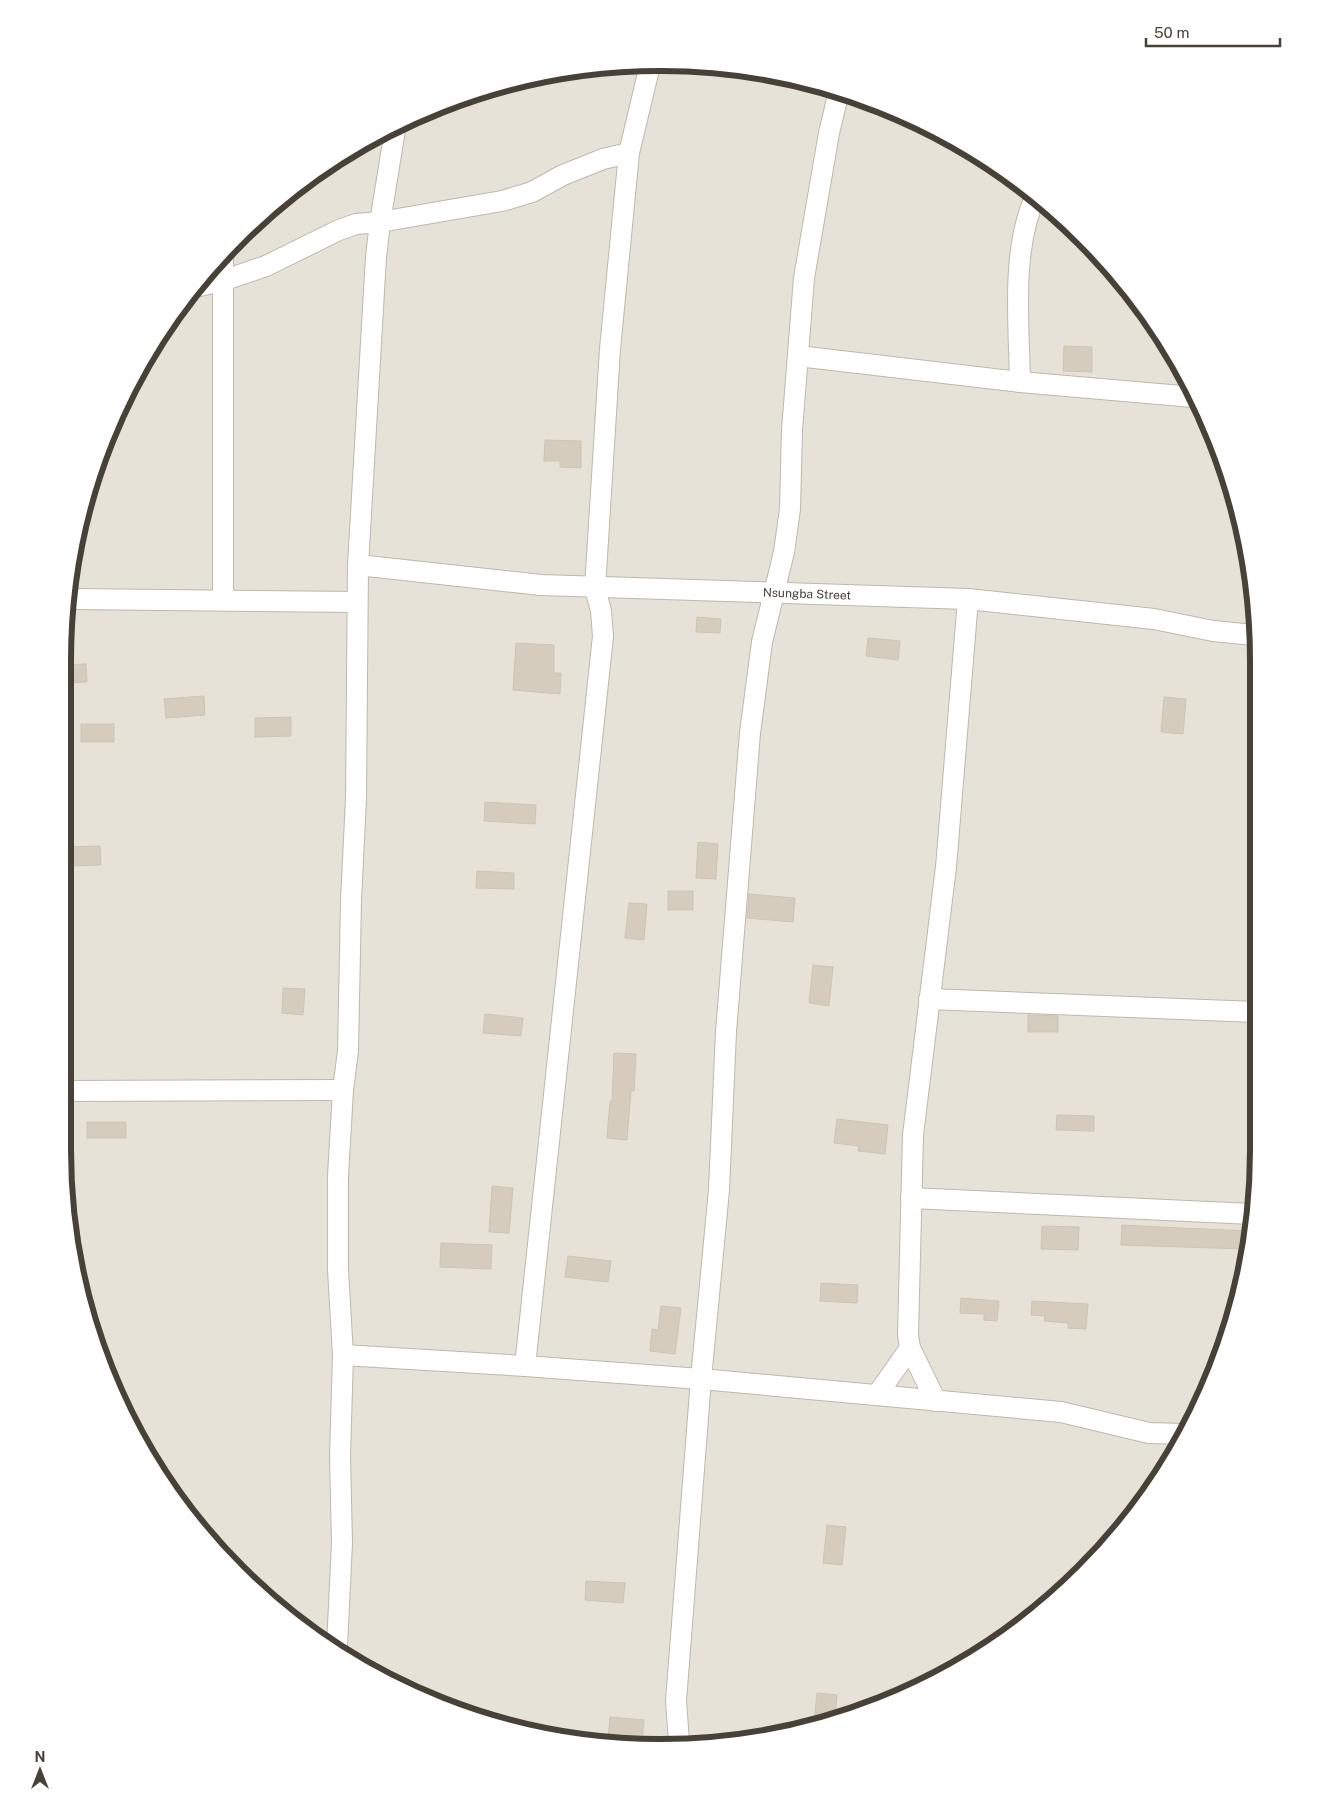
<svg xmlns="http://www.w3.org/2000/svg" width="1321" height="1810" font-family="'Public Sans',sans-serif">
  <rect width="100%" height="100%" fill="#f3f0e9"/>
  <path fill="#e7e2d7" d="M621 64 738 68 852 94 959 142 1055 211 1135 296 1213 431 1253 582 1257 1189 1227 1341 1179 1448 1110 1544 1025 1624 890 1702 738 1742H582L505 1727 396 1686 266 1599 163 1481 108 1379 83 1305 63 1150V660L83 506 108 431 163 329 211 266 296 186 396 124 505 83Z"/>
  <g fill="#d5ccbe" stroke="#cfc4b2">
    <path d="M1064 346 1092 347V372L1063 371Z"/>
    <path d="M545 440 581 441V468L560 467V461H544Z"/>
    <path d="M697 617 721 619 720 633 696 632Z"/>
    <path d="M868 638 900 641 898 660 866 656Z"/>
    <path d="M516 643 554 645V673H561L560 694 513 690Z"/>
    <path d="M86 664 87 682 62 683V665Z"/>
    <path d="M204 696 205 715 166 718 164 699Z"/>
    <path d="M1164 697 1186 699 1183 734 1161 732Z"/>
    <path d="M291 717V736L255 737V718Z"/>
    <rect x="81" y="724" width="33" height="18"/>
    <path d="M485 802 536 805 535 824 484 821Z"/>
    <path d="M698 842 718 844 716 879 696 878Z"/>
    <path d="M100 846 101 865 67 866V847Z"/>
    <path d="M477 871 514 873V889L476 888Z"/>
    <rect x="668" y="891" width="25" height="19"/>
    <path d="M749 894 795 898 793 922 747 918Z"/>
    <path d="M629 903 647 904 644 940 625 938Z"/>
    <path d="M813 965 833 967 829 1006 809 1003Z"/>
    <path d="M283 988 305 989 303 1015 282 1013Z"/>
    <path d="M485 1014 523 1018 521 1036 483 1033Z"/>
    <path d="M1028 1015 1058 1016V1032H1028Z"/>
    <path d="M614 1053 636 1054 634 1091H631L627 1140 607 1138 610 1101H612Z"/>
    <path d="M1057 1115 1094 1116V1131L1056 1130Z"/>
    <path d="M837 1119 888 1125 885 1154 858 1151 859 1146 834 1143Z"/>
    <rect x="87" y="1122" width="39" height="16"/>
    <path d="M492 1186 513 1188 509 1233 489 1232Z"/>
    <path d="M1122 1225 1180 1228 1249 1231 1245 1249 1121 1245Z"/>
    <path d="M1042 1226 1079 1227 1078 1250 1041 1249Z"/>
    <path d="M441 1243 492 1245 491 1269 440 1267Z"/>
    <path d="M568 1256 611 1261 608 1282 565 1277Z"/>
    <path d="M821 1283 858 1285 857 1303 820 1301Z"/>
    <path d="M961 1298 999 1301 997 1321 984 1320V1314L960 1313Z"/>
    <path d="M1032 1301 1088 1304 1086 1329 1068 1328V1323L1044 1321 1045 1316 1031 1315Z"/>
    <path d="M661 1306 681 1308 675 1354 650 1351 652 1329 658 1330Z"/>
    <path d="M827 1525 846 1527 842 1565 823 1563Z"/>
    <path d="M586 1581 625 1583 623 1603 585 1600Z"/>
    <path d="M817 1693 837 1695 835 1717 814 1722Z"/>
    <path d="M610 1717 644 1720 642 1742 608 1739Z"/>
  </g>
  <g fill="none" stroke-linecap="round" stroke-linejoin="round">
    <defs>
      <g id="minor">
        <path d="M223 255V600"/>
        <path d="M195 287 222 281 266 266 339 230 356 224 380 222 502 201 532 192 563 175 603 159 629 153"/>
        <path d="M798 356 1020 382 1193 397"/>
        <path d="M1020 382C1019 324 1011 251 1035 197"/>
        <path d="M358 565 541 585 968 599 1154 619 1213 631 1254 635"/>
        <path d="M71 599 357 602"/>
        <path d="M929 999 1256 1012"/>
        <path d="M63 1091 343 1090"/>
        <path d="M911 1198 1252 1214"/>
        <path d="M343 1355 525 1366 701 1379 1061 1412 1149 1433 1185 1434"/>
        <path d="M525 1366 603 636 601 611 595 588 610 349 629 153 650 65"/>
        <path d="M877 1395 910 1348"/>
        <path d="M936 1401 910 1348 908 1335 913 1135 946 867 968 599"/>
        <path d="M337 1646 342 1543 340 1456 343 1355 338 1270V1176L343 1090 348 1051 351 901 356 798 358 565 376 257 380 222 396 124"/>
        <path d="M679 1742 676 1701 701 1379 719 1190 726 1032 750 733 762 642 784 552 790 509 792 430 804 278 829 133 839 91"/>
      </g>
    </defs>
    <use href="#minor" stroke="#bfb8ab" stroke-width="22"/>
    <use href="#minor" stroke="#fff" stroke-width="20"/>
  </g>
  <g text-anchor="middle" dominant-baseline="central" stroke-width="4" stroke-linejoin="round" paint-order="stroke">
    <g font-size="12" fill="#474137" stroke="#fff">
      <text transform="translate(807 594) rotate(2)">Nsungba Street</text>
    </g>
  </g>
  <path d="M0 0H1321V1810H0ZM660 71H661A589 589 0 0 1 1250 660V1150A589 589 0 0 1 661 1739H660A589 589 0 0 1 71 1150V660A589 589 0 0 1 660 71Z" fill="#fff" fill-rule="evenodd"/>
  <path fill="none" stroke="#474137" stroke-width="6" d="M660 71H661A589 589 0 0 1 1250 660V1150A589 589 0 0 1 661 1739H660A589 589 0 0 1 71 1150V660A589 589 0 0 1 660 71Z"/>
  <g transform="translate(40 1770)" stroke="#ffffff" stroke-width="4" paint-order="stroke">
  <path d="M0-4L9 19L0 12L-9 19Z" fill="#474137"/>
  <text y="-8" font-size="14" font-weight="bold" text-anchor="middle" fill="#474137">N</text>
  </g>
  <path d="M1146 38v8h134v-8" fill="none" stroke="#474137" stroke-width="2.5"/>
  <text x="1154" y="38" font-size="15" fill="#474137" stroke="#ffffff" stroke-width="4" paint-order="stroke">50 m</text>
</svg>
